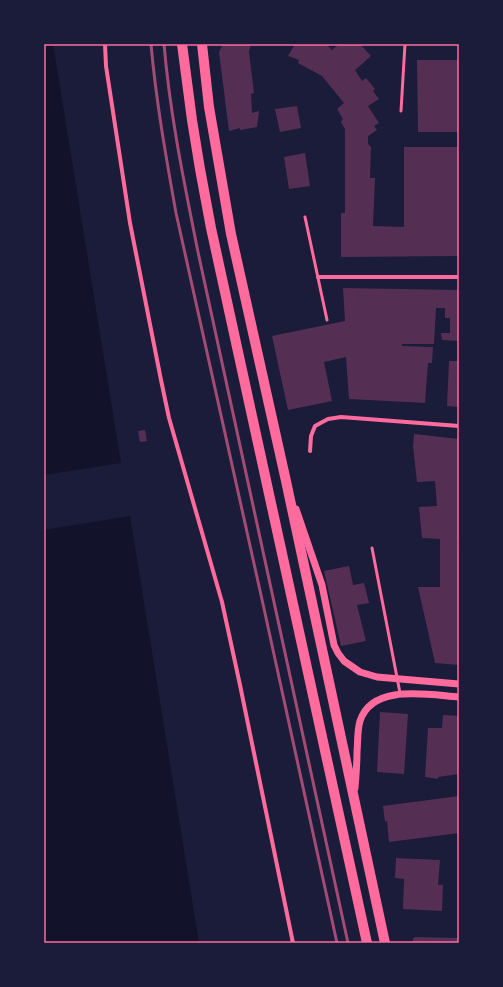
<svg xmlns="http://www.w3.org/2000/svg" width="503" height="987" font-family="'DejaVu Sans',sans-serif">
  <rect width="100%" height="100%" fill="#1b1b3a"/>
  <g fill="#12122b">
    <path d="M44 44H53L121 463 44 475Z"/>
    <path d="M130 516 199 943H44V530Z"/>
  </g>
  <g fill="#542f53">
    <path d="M223 44H251L249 52 254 93 251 94 252 113 259 111 257 127 240 130V128L229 131 219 52Z"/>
    <path d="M295 44H329L328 46 332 50 339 44H360L371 56 355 70 362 81 366 78 375 89 373 91 379 99 368 106 379 123 374 126 377 130 368 136V144L371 147 370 178H375L373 226 404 227V147H459V256L341 257V213H345V129L341 122 343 119 337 109 344 103 322 76 298 63 299 60 288 56Z"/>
    <path d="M417 60H459V132H418Z"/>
    <path d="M297 106 301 128 280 132 275 109Z"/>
    <path d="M305 153 310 186 289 189 284 157Z"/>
    <path d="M343 288 459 290V341L442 340 441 333H450V318H445V308H436L434 344H402V346L433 347 432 363H428L425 403 349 399 346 357 324 362 332 401 288 410 272 336 345 321Z"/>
    <path d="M449 361H459V407L447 406Z"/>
    <path d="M145 430 147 441 140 442 138 431Z"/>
    <path d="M414 434 459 439V538H458L457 545H459V665L435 663 418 587H440V539L422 538 419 507 437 506 435 481 417 482 413 446Z"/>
    <path d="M349 566 353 585 364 583 369 603 357 605 366 641 341 646 324 571Z"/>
    <path d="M380 712 408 714 404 774 377 772Z"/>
    <path d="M443 715 459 716V774L438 777V779L425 777 428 728H442Z"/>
    <path d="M459 796V833L389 842 387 821 385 822 383 806Z"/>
    <path d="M396 858 440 860 438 885H443L442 911 403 909 404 879 395 878Z"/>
    <path d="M415 937 459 938V943H412L413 939Z"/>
  </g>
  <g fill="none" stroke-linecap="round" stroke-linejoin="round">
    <g stroke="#ff6b9d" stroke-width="3">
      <path d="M401 111 405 44"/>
      <path d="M305 217 327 320"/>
      <path d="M372 548 400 693"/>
    </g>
    <g stroke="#ff6b9d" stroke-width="4">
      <path d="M105 44 106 66 130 223 161 380 169 418 222 602 240 685 293 943"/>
      <path d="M318 277H459"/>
      <path d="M310 451 311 436 315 426 328 419 341 417 459 426"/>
    </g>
    <g stroke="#ff6b9d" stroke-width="7">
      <path d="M296 509 322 585 334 645 338 653 344 661 360 672 377 677 459 684"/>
      <path d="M355 788C356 776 357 764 357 752 358 742 357 731 360 721 372 683 429 695 459 697"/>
    </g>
    <g stroke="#ff6b9d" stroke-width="10">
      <path d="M182 44 192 120 200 169 211 228 367 943"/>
      <path d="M202 44 209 107 231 234 286 481 385 943"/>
    </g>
    <g stroke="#a44b75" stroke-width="3">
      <path d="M151 44C156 101 166 157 176 213L263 604 337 943"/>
      <path d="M164 44C170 115 184 182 198 252L348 943"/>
    </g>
  </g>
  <rect width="503" height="987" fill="none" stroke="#1b1b3a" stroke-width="90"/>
  <rect x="45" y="45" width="413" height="897" fill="none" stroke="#ff6b9d" stroke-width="1.5"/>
</svg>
